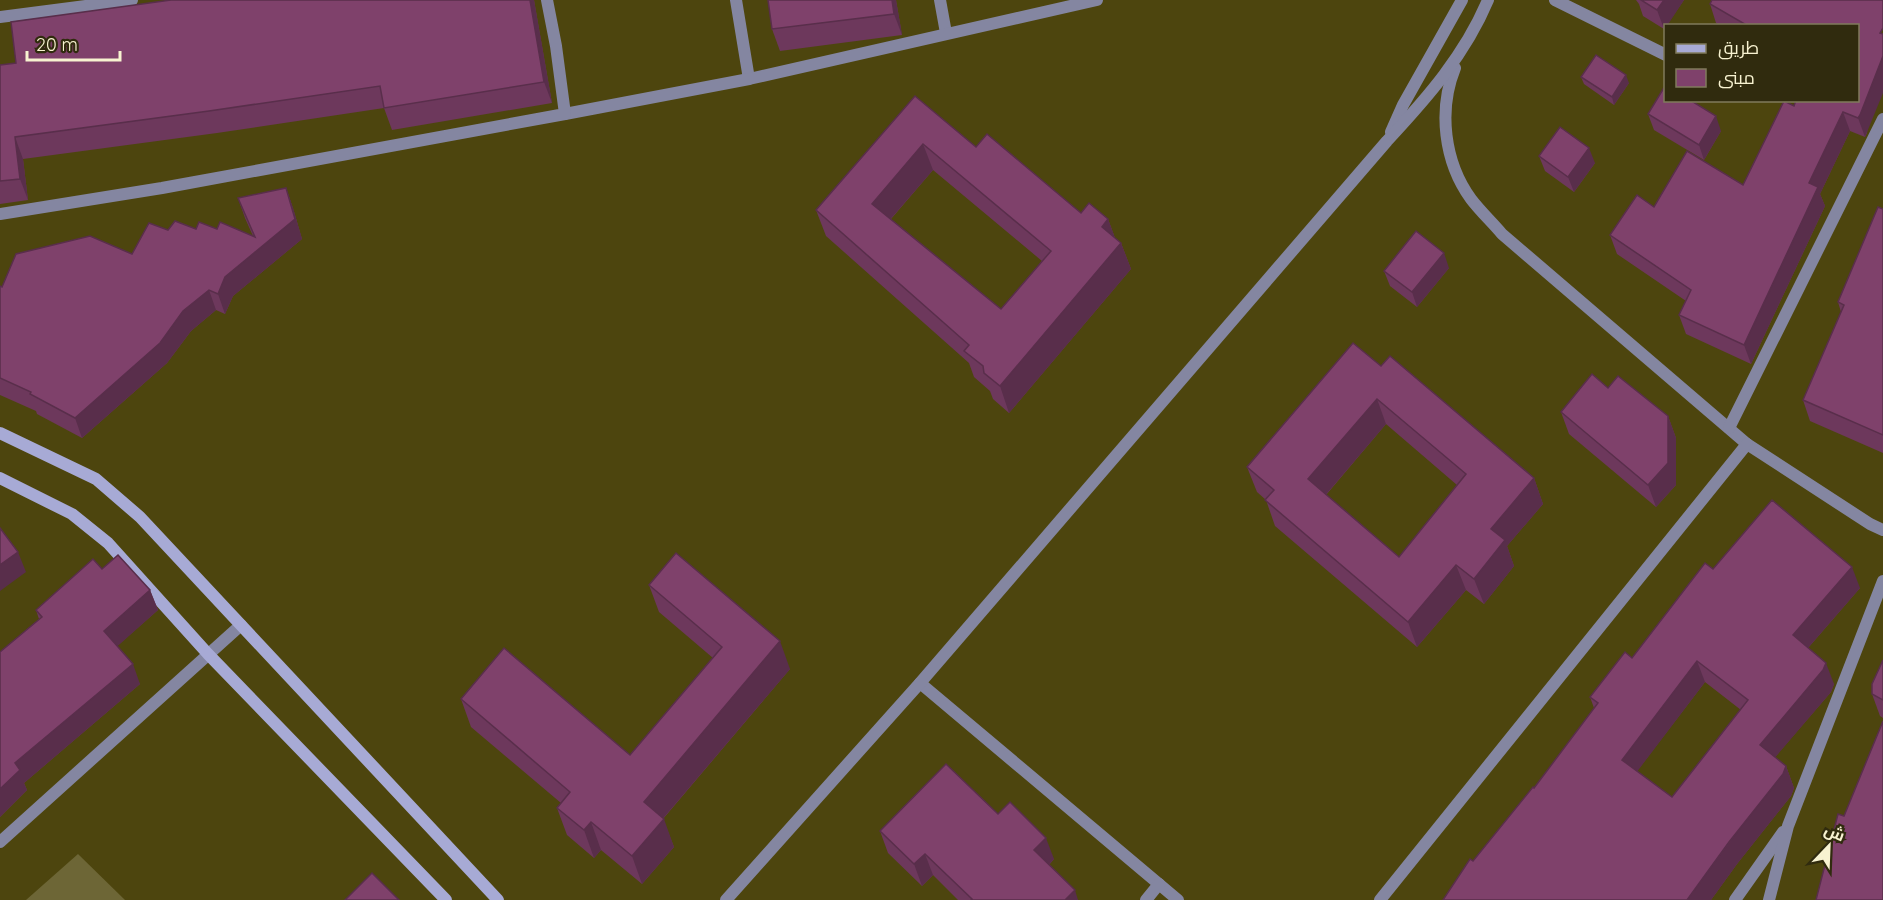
<svg xmlns="http://www.w3.org/2000/svg" width="1883" height="900" font-family="Quicksand,Cairo,sans-serif">
  <rect width="100%" height="100%" fill="#4d450e"/>
  <path fill="#6d6636" d="M78 854 125 900H26Z"/>
  <g fill="none" stroke-linecap="round" stroke-linejoin="round">
    <g stroke="#8486a1" stroke-width="12">
      <path d="M736 0 749 79"/>
      <path d="M940 0 946 33"/>
      <path d="M1555 0 1666 55"/>
      <path d="M0 17 132 0"/>
      <path d="M1455 68C1438 110 1444 162 1471 199 1480 211 1492 222 1502 234L1747 444 1870 524 1883 530"/>
      <path d="M565 114 749 79 1097 0"/>
      <path d="M1391 132 1403 105 1462 0"/>
      <path d="M0 214 162 188 565 114 556 46 547 0"/>
      <path d="M1729 428 1883 119"/>
      <path d="M920 683 1178 900"/>
      <path d="M0 842 241 625"/>
      <path d="M726 900 920 683 1387 141C1427 98 1465 55 1488 0"/>
      <path d="M1146 900 1159 884"/>
      <path d="M1380 900 1747 444"/>
      <path d="M1735 900 1783 832"/>
      <path d="M1769 900 1788 826 1883 581"/>
    </g>
    <g stroke="#a7aad5" stroke-width="12">
      <path d="M0 433 96 479 140 517 498 900"/>
      <path d="M0 478 72 514 108 543 208 654 446 900"/>
    </g>
  </g>
  <g fill="#6d385c" fill-rule="evenodd">
    <path d="M171 0H534L552 103 392 130 384 108 217 133 23 159 28 200 0 204V65L16 63Z"/>
    <path d="M768 0H896L902 35 780 51 772 29Z"/>
    <path d="M1636 0H1684L1664 29 1643 16 1639 4Z"/>
    <path d="M1883 0 1867 133 1865 137 1850 131 1820 194 1825 206 1751 364 1686 334 1679 315 1686 301 1617 254 1610 235 1654 207 1743 185 1794 106 1857 26H1721L1716 23 1710 4Z"/>
    <path d="M1581 77 1629 83 1614 105 1584 84Z"/>
    <path d="M915 96 976 147 1081 213 1108 219 1115 238 1121 243 1131 269 1009 413 993 399 990 391 974 377 969 363 826 236 816 210ZM933 170 1042 261 1001 309 891 219Z"/>
    <path d="M1648 114 1721 131 1704 160 1654 130Z"/>
    <path d="M1539 156 1595 163 1574 192 1545 171Z"/>
    <path d="M286 188 293 208 302 239 233 296 225 314 216 310 191 331 167 363 82 438 37 414 36 411 0 395V286L2 287 132 254 168 230 196 229H217L253 236 245 218 238 198Z"/>
    <path d="M1883 209V453L1810 421 1803 400 1841 312 1838 302Z"/>
    <path d="M1449 268 1417 307 1390 286 1384 271Z"/>
    <path d="M1381 366 1534 478 1543 504 1507 546 1514 566 1484 604 1466 590 1417 647 1275 526 1266 500 1257 492 1247 467ZM1386 424 1457 485 1399 557 1326 495Z"/>
    <path d="M1608 388 1668 416 1676 438V485L1656 507 1569 434 1561 412Z"/>
    <path d="M102 569 150 590 158 610 117 646 140 684 24 783 27 790 0 817V652L39 619 36 610Z"/>
    <path d="M1713 569 1860 588 1808 648 1834 684 1831 692 1775 757 1786 766 1794 788 1791 796 1737 864 1711 900H1443L1473 861 1534 788 1594 708 1590 697 1632 658ZM1705 682 1741 710 1672 797 1637 771Z"/>
    <path d="M649 585 790 669 663 819 674 847 642 884 601 850 594 858 567 835 557 808 561 803 471 727 461 699 630 755 713 658 659 612Z"/>
    <path d="M1883 660V718L1880 716 1872 694Z"/>
    <path d="M998 814 1054 859 1049 865 1078 900H958L933 875 922 886 888 853 880 831Z"/>
  </g>
  <g fill="#592e4b">
    <path d="M530 0H534L552 103 544 82Z"/>
    <path d="M892 0H896L902 35 894 14Z"/>
    <path d="M1664 0H1684L1667 26H1665L1664 29 1657 10Z"/>
    <path d="M1883 56V93L1865 137 1858 118Z"/>
    <path d="M1626 75 1629 83 1614 105 1612 97Z"/>
    <path d="M1843 112 1850 131 1820 194 1825 206 1751 364 1744 345 1809 183Z"/>
    <path d="M1716 116 1721 131 1704 160 1699 145Z"/>
    <path d="M15 137 23 159 28 200 20 179Z"/>
    <path d="M923 144 933 170 881 230 872 204Z"/>
    <path d="M1589 148 1595 163 1574 192 1568 177Z"/>
    <path d="M286 188 293 208 302 239 233 296 225 314 218 294 225 277 295 219Z"/>
    <path d="M1108 219 1118 246 1102 227Z"/>
    <path d="M1121 243 1131 269 1009 413 1000 386Z"/>
    <path d="M1444 253 1449 268 1417 307 1412 292Z"/>
    <path d="M209 290 216 310 191 331 167 363 82 438 75 418 183 311Z"/>
    <path d="M1377 399 1386 424 1317 505 1308 479Z"/>
    <path d="M1668 416 1676 438V485L1656 507 1648 485Z"/>
    <path d="M1534 478 1543 504 1507 546 1514 566 1484 604 1474 579 1491 529Z"/>
    <path d="M18 552 26 572 0 591V565Z"/>
    <path d="M1456 565 1466 590 1417 647 1408 622Z"/>
    <path d="M1852 567 1860 588 1801 656 1793 635Z"/>
    <path d="M150 590 158 610 111 652 104 631Z"/>
    <path d="M780 641 790 669 654 829 644 802Z"/>
    <path d="M1697 661 1705 682 1630 781 1622 760Z"/>
    <path d="M1826 663 1834 684 1831 692 1767 767 1760 745Z"/>
    <path d="M133 664 140 684 24 783 27 790 0 817V789L15 763Z"/>
    <path d="M1786 766 1794 788 1791 796 1737 864 1711 900H1687Z"/>
    <path d="M664 819 674 847 642 884 632 856Z"/>
    <path d="M591 822 601 850 594 858 584 830Z"/>
    <path d="M1046 838 1054 859 1042 872 1034 850Z"/>
    <path d="M925 854 933 875 922 886 914 864Z"/>
    <path d="M1075 890 1078 900H1065Z"/>
  </g>
  <g fill="#7f416b" stroke="#592e4b" stroke-width="1.5" fill-rule="evenodd">
    <path d="M171 0H530L544 82 384 108 380 86 209 111 15 137 20 179 0 181V65L16 63 11 22Z"/>
    <path d="M768 0H892L894 14 772 29Z"/>
    <path d="M1641 0H1664L1657 10Z"/>
    <path d="M1712 0H1883V28L1880 33 1883 34V56L1860 115 1858 118 1843 112 1809 183 1818 187 1744 345 1679 315 1691 290 1610 235 1637 195 1654 207 1687 151 1743 185 1784 101 1794 106 1796 100H1857V26H1748L1710 4Z"/>
    <path d="M1596 55 1626 75 1612 97 1581 77Z"/>
    <path d="M1665 86V100H1690L1716 116 1699 145 1648 114Z"/>
    <path d="M915 96 976 147 987 134 1081 213 1089 203 1108 219 1102 227 1121 243 1000 386 984 373 983 366 964 351 969 345 816 210ZM923 144 1051 251 1001 309 872 204Z"/>
    <path d="M1560 127 1589 148 1568 177 1539 156Z"/>
    <path d="M286 188 295 219 225 277 218 294 209 290 183 311 160 343 75 418 30 394 31 392 0 378V286L2 287 16 254 90 236 132 254 149 223 168 230 175 221 196 229 199 222 217 229 220 222 255 237 238 198Z"/>
    <path d="M1878 207 1883 209V435L1803 400 1844 305 1838 302Z"/>
    <path d="M1416 231 1444 253 1412 292 1384 271Z"/>
    <path d="M1353 343 1381 366 1390 356 1534 478 1491 529 1505 540 1474 579 1456 565 1408 622 1265 500 1274 490 1247 467ZM1377 399 1466 474 1399 557 1308 479Z"/>
    <path d="M1592 374 1608 388 1618 376 1668 416V463L1648 485 1561 412Z"/>
    <path d="M1772 500 1852 567 1793 635 1826 663 1823 670 1760 745 1786 766 1783 774 1729 842 1687 900H1443L1470 859 1473 861 1533 787 1534 788 1598 703 1590 697 1625 652 1632 658 1705 563 1713 569ZM1697 661 1748 700 1672 797 1622 760Z"/>
    <path d="M0 528 18 552 0 565Z"/>
    <path d="M676 553 780 641 644 802 664 819 632 856 591 822 584 830 557 808 570 792 461 699 504 648 630 755 722 647 649 585Z"/>
    <path d="M118 555 150 590 104 631 133 664 15 763 20 770 0 789V652L42 617 36 610 93 559 102 569Z"/>
    <path d="M1883 660V700L1872 694V684Z"/>
    <path d="M1883 721V900H1816L1838 814 1844 816Z"/>
    <path d="M946 764 998 814 1010 802 1046 838 1034 850 1075 890 1065 900H971L972 899 925 854 914 864 880 831Z"/>
    <path d="M372 873 399 900H345Z"/>
  </g>
  <rect x="1664" y="24" width="195" height="78" fill="#302b0e" stroke="#807b5c" stroke-width="1.5"/>
  <rect x="1676" y="44" width="30" height="9" fill="#a7aad5" stroke="#807b5c" stroke-width="1.5"/>
  <text x="1718" y="54" font-size="18" fill="#f8f3d1">طريق</text>
  <rect x="1676" y="69" width="30" height="18" fill="#7f416b" stroke="#807b5c" stroke-width="1.5"/>
  <text x="1718" y="84" font-size="18" fill="#f8f3d1">مبنى</text>
  <g transform="translate(1829 846) rotate(23)" stroke="#302b0e" stroke-width="4.5" paint-order="stroke">
  <path d="M0-4.5L10 22L0 15L-10 22Z" fill="#f8f3d1"/>
  <text y="-9" font-size="16" font-weight="bold" text-anchor="middle" fill="#f8f3d1">ش</text>
  </g>
  <path d="M27 51v9h93v-9" fill="none" stroke="#f8f3d1" stroke-width="3"/>
  <text x="36" y="51" font-size="18" fill="#f8f3d1" stroke="#302b0e" stroke-width="4.5" paint-order="stroke">20 m</text>
</svg>
